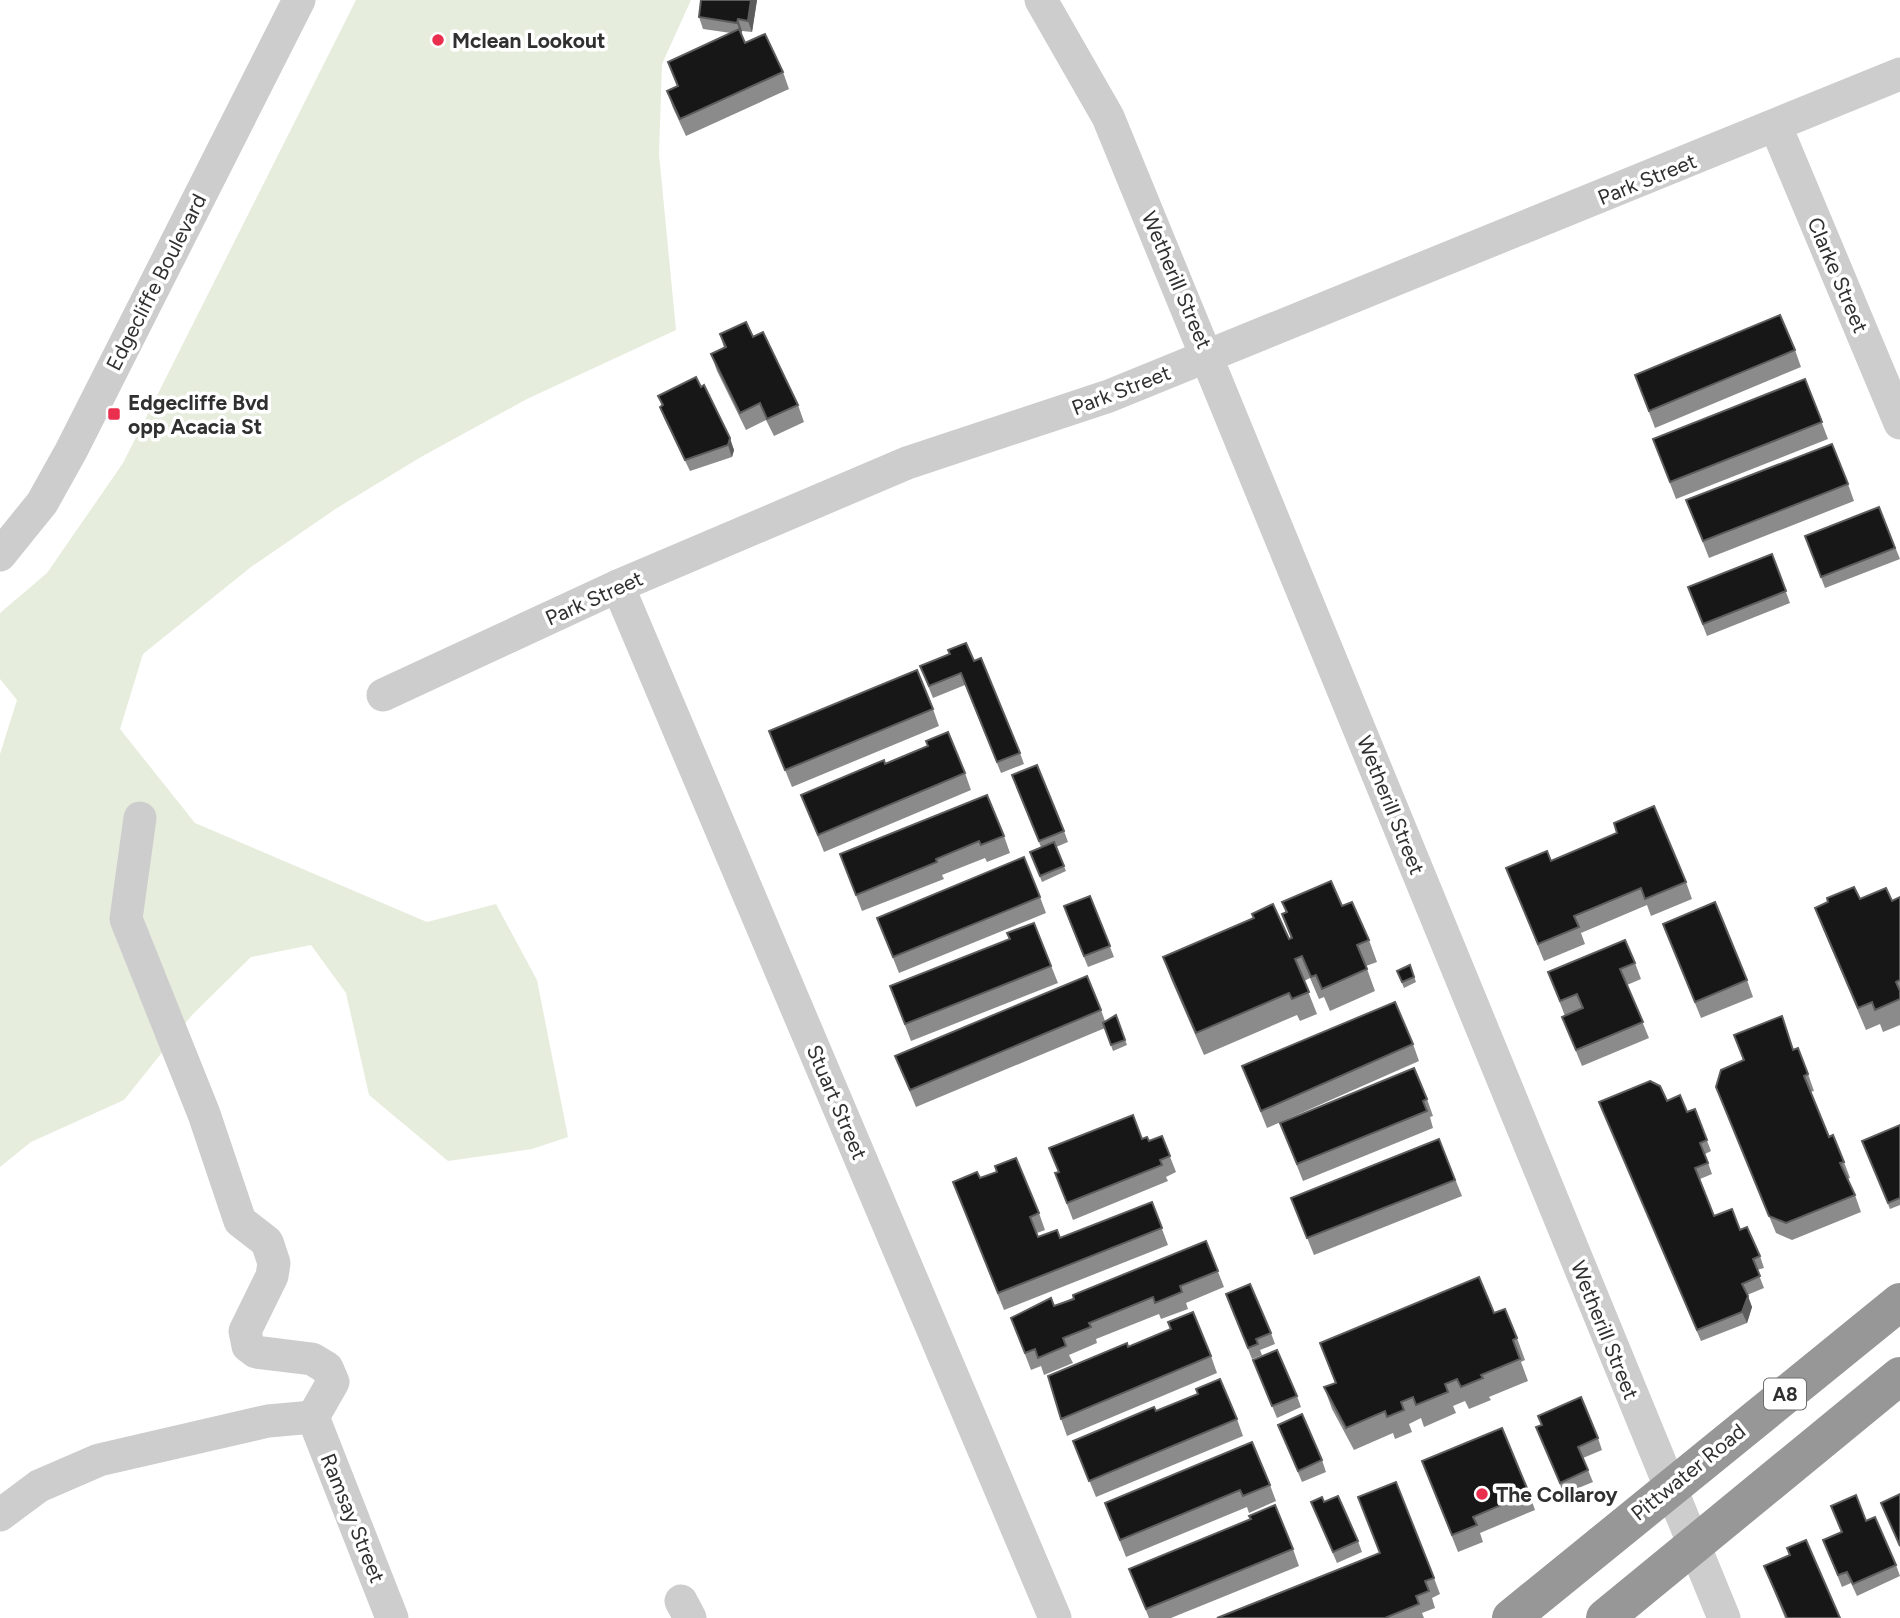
<svg xmlns="http://www.w3.org/2000/svg" width="1900" height="1618" font-family="Figtree,sans-serif">
  <rect width="100%" height="100%" fill="#fff"/>
  <path fill="#e7eddd" d="M356 0H691L662 64 659 154 676 330 527 399 421 457 337 508 251 567 143 654 120 729 195 823 427 922 496 904 537 980 568 1137 532 1149 448 1161 369 1095 346 993 311 945 251 957 192 1015 124 1100 31 1142 0 1167V754L17 700 0 679V613L47 573 123 463Z"/>
  <g fill="none" stroke-linecap="round" stroke-linejoin="round">
    <g stroke="#cdcdcd" stroke-width="33">
      <path d="M1041 0 1108 117 1724 1618"/>
      <path d="M1776 127 1900 423"/>
      <path d="M0 555 42 503 71 451 299 0"/>
      <path d="M618 586 1055 1618"/>
      <path d="M383 695 618 586 907 463 1109 396 1900 74"/>
      <path d="M140 818 126 919 204 1114 240 1221 267 1242 274 1263 272 1276 245 1331 248 1346 256 1352 312 1359 327 1368 333 1382 313 1417"/>
      <path d="M313 1417 392 1618"/>
      <path d="M0 1515 39 1486 99 1460 268 1421 313 1417"/>
      <path d="M681 1601 690 1618"/>
    </g>
    <g stroke="#979797" stroke-width="38">
      <path d="M1511 1618 1900 1302"/>
      <path d="M1605 1618 1900 1376"/>
    </g>
  </g>
  <g fill="#8b8b8b">
    <path d="M701 0H757L752 32 742 31 741 34 745 43 783 72 789 89 686 136 673 108 667 91 677 86 668 62 731 33 703 29 699 17Z"/>
    <path d="M720 334 753 337 798 405 804 422 774 436 766 420 746 430 717 371 711 354 724 348Z"/>
    <path d="M1795 350 1801 367 1655 428 1635 375Z"/>
    <path d="M1805 379 1828 439 1676 499 1653 439Z"/>
    <path d="M701 387 734 450 732 457 690 471 664 418 660 407 662 406 658 396Z"/>
    <path d="M1848 484 1854 501 1709 558 1693 517Z"/>
    <path d="M1879 507 1900 559 1825 588 1805 536Z"/>
    <path d="M1772 554 1790 603 1707 636 1688 587Z"/>
    <path d="M974 661 1020 753 1024 764 1001 773 965 685 933 698 920 666Z"/>
    <path d="M933 709 939 726 792 787 769 731Z"/>
    <path d="M884 760 885 764 965 773 971 790 824 852 801 795Z"/>
    <path d="M1016 787 1064 831 1068 842 1056 847 1066 871 1042 882 1030 852 1041 847Z"/>
    <path d="M1004 836 1010 853 987 862 985 858 942 875 944 879 862 911 840 854Z"/>
    <path d="M1551 861 1686 882 1692 899 1651 916 1647 905 1581 933 1585 944 1544 961 1506 868Z"/>
    <path d="M1090 896 1114 957 1088 967 1068 918Z"/>
    <path d="M1040 897 1046 913 899 973 877 918Z"/>
    <path d="M1900 897V1025L1883 1032 1880 1024 1866 1030 1823 929 1815 908 1860 899 1892 901Z"/>
    <path d="M1282 902 1342 906 1369 940 1377 962 1366 966 1375 991 1330 1011 1324 997 1319 999 1310 978 1304 981 1317 1014 1300 1021 1297 1015 1204 1055 1171 979 1163 957 1254 918 1289 939 1291 938 1282 914 1286 913Z"/>
    <path d="M1034 923 1058 983 911 1041 890 986 1010 939Z"/>
    <path d="M1663 924 1747 980 1753 997 1701 1018Z"/>
    <path d="M1635 963 1641 979 1627 985 1649 1038 1582 1066 1562 1017 1565 1016 1548 972Z"/>
    <path d="M1410 965 1416 982 1404 988 1397 971Z"/>
    <path d="M1101 1010 1105 1021 1116 1015 1127 1045 1113 1051 1105 1028 916 1107 895 1056Z"/>
    <path d="M1734 1035 1794 1050 1808 1074 1814 1091 1810 1092 1829 1137 1844 1162 1850 1178 1847 1179 1855 1195 1861 1212 1792 1240 1776 1233 1716 1087 1743 1060Z"/>
    <path d="M1413 1044 1419 1061 1267 1128 1242 1066Z"/>
    <path d="M1427 1099 1433 1116 1430 1117 1433 1128 1303 1181 1280 1123Z"/>
    <path d="M1667 1101 1687 1112 1695 1109 1711 1151 1705 1154 1712 1174 1700 1179 1714 1216 1740 1230 1760 1256 1764 1268 1757 1270 1764 1288 1747 1295 1752 1307 1747 1323 1701 1341 1599 1102Z"/>
    <path d="M1900 1125V1205L1890 1209 1862 1141Z"/>
    <path d="M1162 1136 1176 1172 1166 1177 1168 1181 1073 1220 1055 1173 1059 1172 1049 1148 1142 1139 1149 1141Z"/>
    <path d="M1439 1139 1462 1196 1314 1255 1291 1198Z"/>
    <path d="M980 1178 1039 1213 1045 1230 1037 1233 1038 1237 1060 1238 1152 1202 1168 1245 1004 1310 953 1182Z"/>
    <path d="M1206 1241 1224 1287 1186 1303 1188 1309 1161 1319 1159 1314 1096 1339 1097 1343 1069 1355 1073 1363 1044 1375 1041 1366 1031 1370 1011 1318 1054 1306Z"/>
    <path d="M1226 1294 1271 1333 1275 1344 1260 1350 1262 1355 1252 1359Z"/>
    <path d="M1494 1313 1517 1338 1525 1360 1521 1362 1528 1381 1489 1397 1491 1400 1469 1409 1465 1401 1453 1406 1456 1413 1424 1427 1421 1418 1409 1424 1412 1432 1395 1439 1393 1433 1354 1450 1332 1409 1324 1387 1335 1383 1320 1343Z"/>
    <path d="M1168 1322 1211 1356 1217 1373 1067 1436 1061 1419 1128 1347 1171 1329Z"/>
    <path d="M1253 1360 1297 1396 1301 1407 1277 1418Z"/>
    <path d="M1197 1394 1237 1419 1243 1436 1096 1497 1073 1441 1156 1411Z"/>
    <path d="M1278 1425 1322 1460 1326 1472 1302 1482Z"/>
    <path d="M1536 1427 1598 1438 1602 1450 1583 1458 1593 1482 1564 1494Z"/>
    <path d="M1422 1461 1529 1493 1535 1510 1480 1533 1483 1542 1458 1552Z"/>
    <path d="M1270 1485 1276 1501 1249 1513 1247 1507 1126 1557 1105 1503Z"/>
    <path d="M1358 1497 1434 1578 1440 1594 1432 1598 1435 1608 1422 1613 1424 1618H1217L1380 1553Z"/>
    <path d="M1311 1502H1324L1358 1541 1362 1552 1337 1563Z"/>
    <path d="M1831 1506 1866 1521 1896 1565 1900 1576 1857 1596 1851 1583 1842 1587 1823 1540 1841 1532Z"/>
    <path d="M1293 1549 1299 1566 1171 1618H1149L1129 1569Z"/>
    <path d="M1764 1566 1840 1618H1785Z"/>
  </g>
  <g fill="#5d5d5d">
    <path d="M751 0H757L752 32 748 21Z"/>
    <path d="M738 19 742 31 741 34 737 23Z"/>
    <path d="M730 438 734 450 732 457 728 445Z"/>
    <path d="M1748 1296 1752 1307 1747 1323 1742 1312Z"/>
  </g>
  <g fill="#171717" stroke="#5d5d5d" stroke-width="2">
    <path d="M701 0H751L748 21 738 19 737 23 699 17Z"/>
    <path d="M739 29 745 43 765 34 783 72 680 119 667 91 678 86 668 62Z"/>
    <path d="M1780 315 1795 350 1649 411 1635 375Z"/>
    <path d="M746 322 753 337 763 332 798 405 767 419 760 403 740 413 711 354 726 347 720 334Z"/>
    <path d="M696 377 701 387 704 385 730 438 728 445 685 460 660 407 663 405 658 396Z"/>
    <path d="M1805 379 1822 422 1670 482 1653 439Z"/>
    <path d="M1832 444 1848 484 1703 541 1686 500Z"/>
    <path d="M1879 507 1895 548 1821 577 1805 536Z"/>
    <path d="M1772 554 1786 591 1703 624 1688 587Z"/>
    <path d="M966 643 974 661 981 658 1020 753 997 762 961 673 929 686 920 666 950 654 948 650Z"/>
    <path d="M917 670 933 709 785 770 769 731Z"/>
    <path d="M948 732 965 773 818 835 801 795 884 760 885 764 928 746 926 741Z"/>
    <path d="M1037 765 1064 831 1039 841 1012 775Z"/>
    <path d="M987 795 1004 836 981 845 979 841 936 859 937 862 856 895 840 854Z"/>
    <path d="M1654 806 1686 882 1645 899 1641 888 1574 916 1579 927 1538 944 1506 868 1547 851 1551 861 1617 833 1614 823Z"/>
    <path d="M1054 842 1064 866 1040 876 1030 852Z"/>
    <path d="M1024 857 1040 897 893 957 877 918Z"/>
    <path d="M1331 881 1342 906 1352 902 1369 940 1357 945 1367 969 1322 989 1316 975 1311 977 1302 956 1295 959 1309 992 1292 999 1289 993 1196 1033 1163 957 1254 918 1252 914 1273 904 1289 939 1292 938 1282 914 1287 912 1282 902Z"/>
    <path d="M1854 887 1860 899 1886 888 1892 901 1900 897V980L1896 982 1900 991V999L1875 1010 1872 1002 1858 1008 1815 908 1828 902 1827 898Z"/>
    <path d="M1090 896 1110 946 1084 956 1064 906Z"/>
    <path d="M1715 902 1747 980 1695 1002 1663 924Z"/>
    <path d="M1034 923 1051 966 905 1024 890 986 1010 939 1007 933Z"/>
    <path d="M1625 940 1635 963 1620 969 1643 1022 1576 1050 1562 1017 1583 1008 1577 994 1560 1001 1548 972Z"/>
    <path d="M1410 965 1414 977 1402 982 1397 971Z"/>
    <path d="M1087 976 1101 1010 910 1090 895 1056Z"/>
    <path d="M1395 1002 1413 1044 1261 1111 1242 1066Z"/>
    <path d="M1116 1015 1125 1040 1111 1045 1103 1023Z"/>
    <path d="M1782 1016 1793 1050 1798 1048 1808 1074 1804 1076 1829 1137 1833 1135 1844 1162 1840 1163 1855 1195 1786 1223 1769 1216 1716 1087 1721 1070 1744 1060 1734 1035Z"/>
    <path d="M1414 1068 1427 1099 1423 1101 1427 1111 1297 1164 1280 1123Z"/>
    <path d="M1650 1081 1660 1086 1667 1101 1680 1095 1687 1112 1695 1109 1707 1140 1700 1143 1708 1163 1695 1168 1714 1216 1732 1209 1740 1230 1747 1227 1760 1256 1753 1259 1760 1276 1742 1284 1748 1296 1742 1312 1697 1330 1599 1102Z"/>
    <path d="M1133 1115 1142 1139 1147 1137 1149 1141 1162 1136 1170 1156 1160 1160 1162 1165 1067 1203 1055 1173 1059 1172 1049 1148Z"/>
    <path d="M1900 1125V1198L1888 1203 1862 1141Z"/>
    <path d="M1439 1139 1455 1180 1307 1238 1291 1198Z"/>
    <path d="M1016 1158 1039 1213 1030 1217 1038 1237 1057 1230 1060 1238 1152 1202 1162 1228 998 1293 953 1182 977 1172 980 1178 997 1172 995 1166Z"/>
    <path d="M1206 1241 1218 1271 1180 1286 1182 1292 1155 1303 1153 1297 1089 1323 1091 1327 1063 1338 1066 1346 1038 1358 1035 1349 1025 1353 1011 1318 1051 1298 1054 1306 1074 1299 1073 1295Z"/>
    <path d="M1479 1277 1494 1313 1505 1309 1517 1338 1513 1340 1520 1359 1481 1375 1483 1378 1461 1387 1457 1379 1445 1384 1448 1392 1416 1405 1413 1397 1401 1402 1404 1410 1387 1417 1385 1411 1346 1428 1324 1387 1336 1383 1320 1343Z"/>
    <path d="M1250 1284 1271 1333 1256 1339 1258 1344 1248 1348 1226 1294Z"/>
    <path d="M1193 1312 1211 1356 1061 1419 1048 1376 1127 1343 1128 1347 1171 1329 1168 1322Z"/>
    <path d="M1277 1350 1297 1396 1272 1406 1253 1360Z"/>
    <path d="M1220 1379 1237 1419 1089 1481 1073 1441 1154 1407 1156 1411 1198 1394 1196 1389Z"/>
    <path d="M1581 1397 1598 1438 1578 1447 1588 1470 1560 1483 1536 1427 1542 1425 1538 1416Z"/>
    <path d="M1302 1414 1322 1460 1298 1471 1278 1425Z"/>
    <path d="M1502 1428 1529 1493 1473 1517 1477 1525 1452 1535 1422 1461Z"/>
    <path d="M1252 1442 1270 1485 1243 1496 1240 1490 1120 1540 1105 1503Z"/>
    <path d="M1396 1482 1434 1578 1425 1581 1429 1591 1416 1596 1419 1604 1385 1618H1217L1380 1553 1358 1497Z"/>
    <path d="M1900 1494V1546L1881 1503Z"/>
    <path d="M1856 1495 1866 1521 1875 1517 1896 1565 1853 1584 1847 1572 1838 1575 1823 1540 1842 1532 1831 1506Z"/>
    <path d="M1338 1496 1358 1541 1333 1552 1311 1502 1322 1497 1324 1502Z"/>
    <path d="M1275 1505 1293 1549 1146 1609 1129 1569 1251 1519 1249 1516Z"/>
    <path d="M1806 1540 1840 1618H1787L1764 1566 1790 1555 1787 1548Z"/>
  </g>
  <g fill="#ea2e4e" stroke="#fff" stroke-width="2.5">
    <circle cx="438" cy="40" r="7"/>
    <rect x="107" y="407" width="14" height="14" rx="3.5"/>
    <circle cx="1482" cy="1494" r="7"/>
  </g>
  <g text-anchor="middle" dominant-baseline="central" stroke-width="7" stroke-linejoin="round" paint-order="stroke">
    <rect fill="#fff" stroke="#6e6e6e" stroke-width="2" x="1764" y="1378.5" width="42" height="31" rx="5"/>
    <g font-size="19" font-weight="bold" fill="#303030">
      <text x="1785" y="1394">A8</text>
    </g>
    <g font-size="21" font-weight="bold" fill="#303030" stroke="#fff" text-anchor="start">
      <text x="452" y="40">Mclean Lookout</text>
      <text x="128" y="402">Edgecliffe Bvd<tspan x="128" dy="24">opp Acacia St</tspan></text>
      <text x="1496" y="1494">The Collaroy</text>
    </g>
    <g font-size="21" fill="#303030" stroke="#fff">
      <text transform="translate(1647 179) rotate(-22)">Park Street</text>
      <text transform="translate(1838 275) rotate(67)">Clarke Street</text>
      <text transform="translate(1177 280) rotate(67)">Wetherill Street</text>
      <text transform="translate(156 282) rotate(-63)">Edgecliffe Boulevard</text>
      <text transform="translate(1121 390) rotate(-21)">Park Street</text>
      <text transform="translate(594 598) rotate(-24)">Park Street</text>
      <text transform="translate(1391 805) rotate(68)">Wetherill Street</text>
      <text transform="translate(837 1102) rotate(67)">Stuart Street</text>
      <text transform="translate(1605 1330) rotate(68)">Wetherill Street</text>
      <text transform="translate(1688 1472) rotate(-39)">Pittwater Road</text>
      <text transform="translate(353 1518) rotate(68)">Ramsay Street</text>
    </g>
  </g>
</svg>
